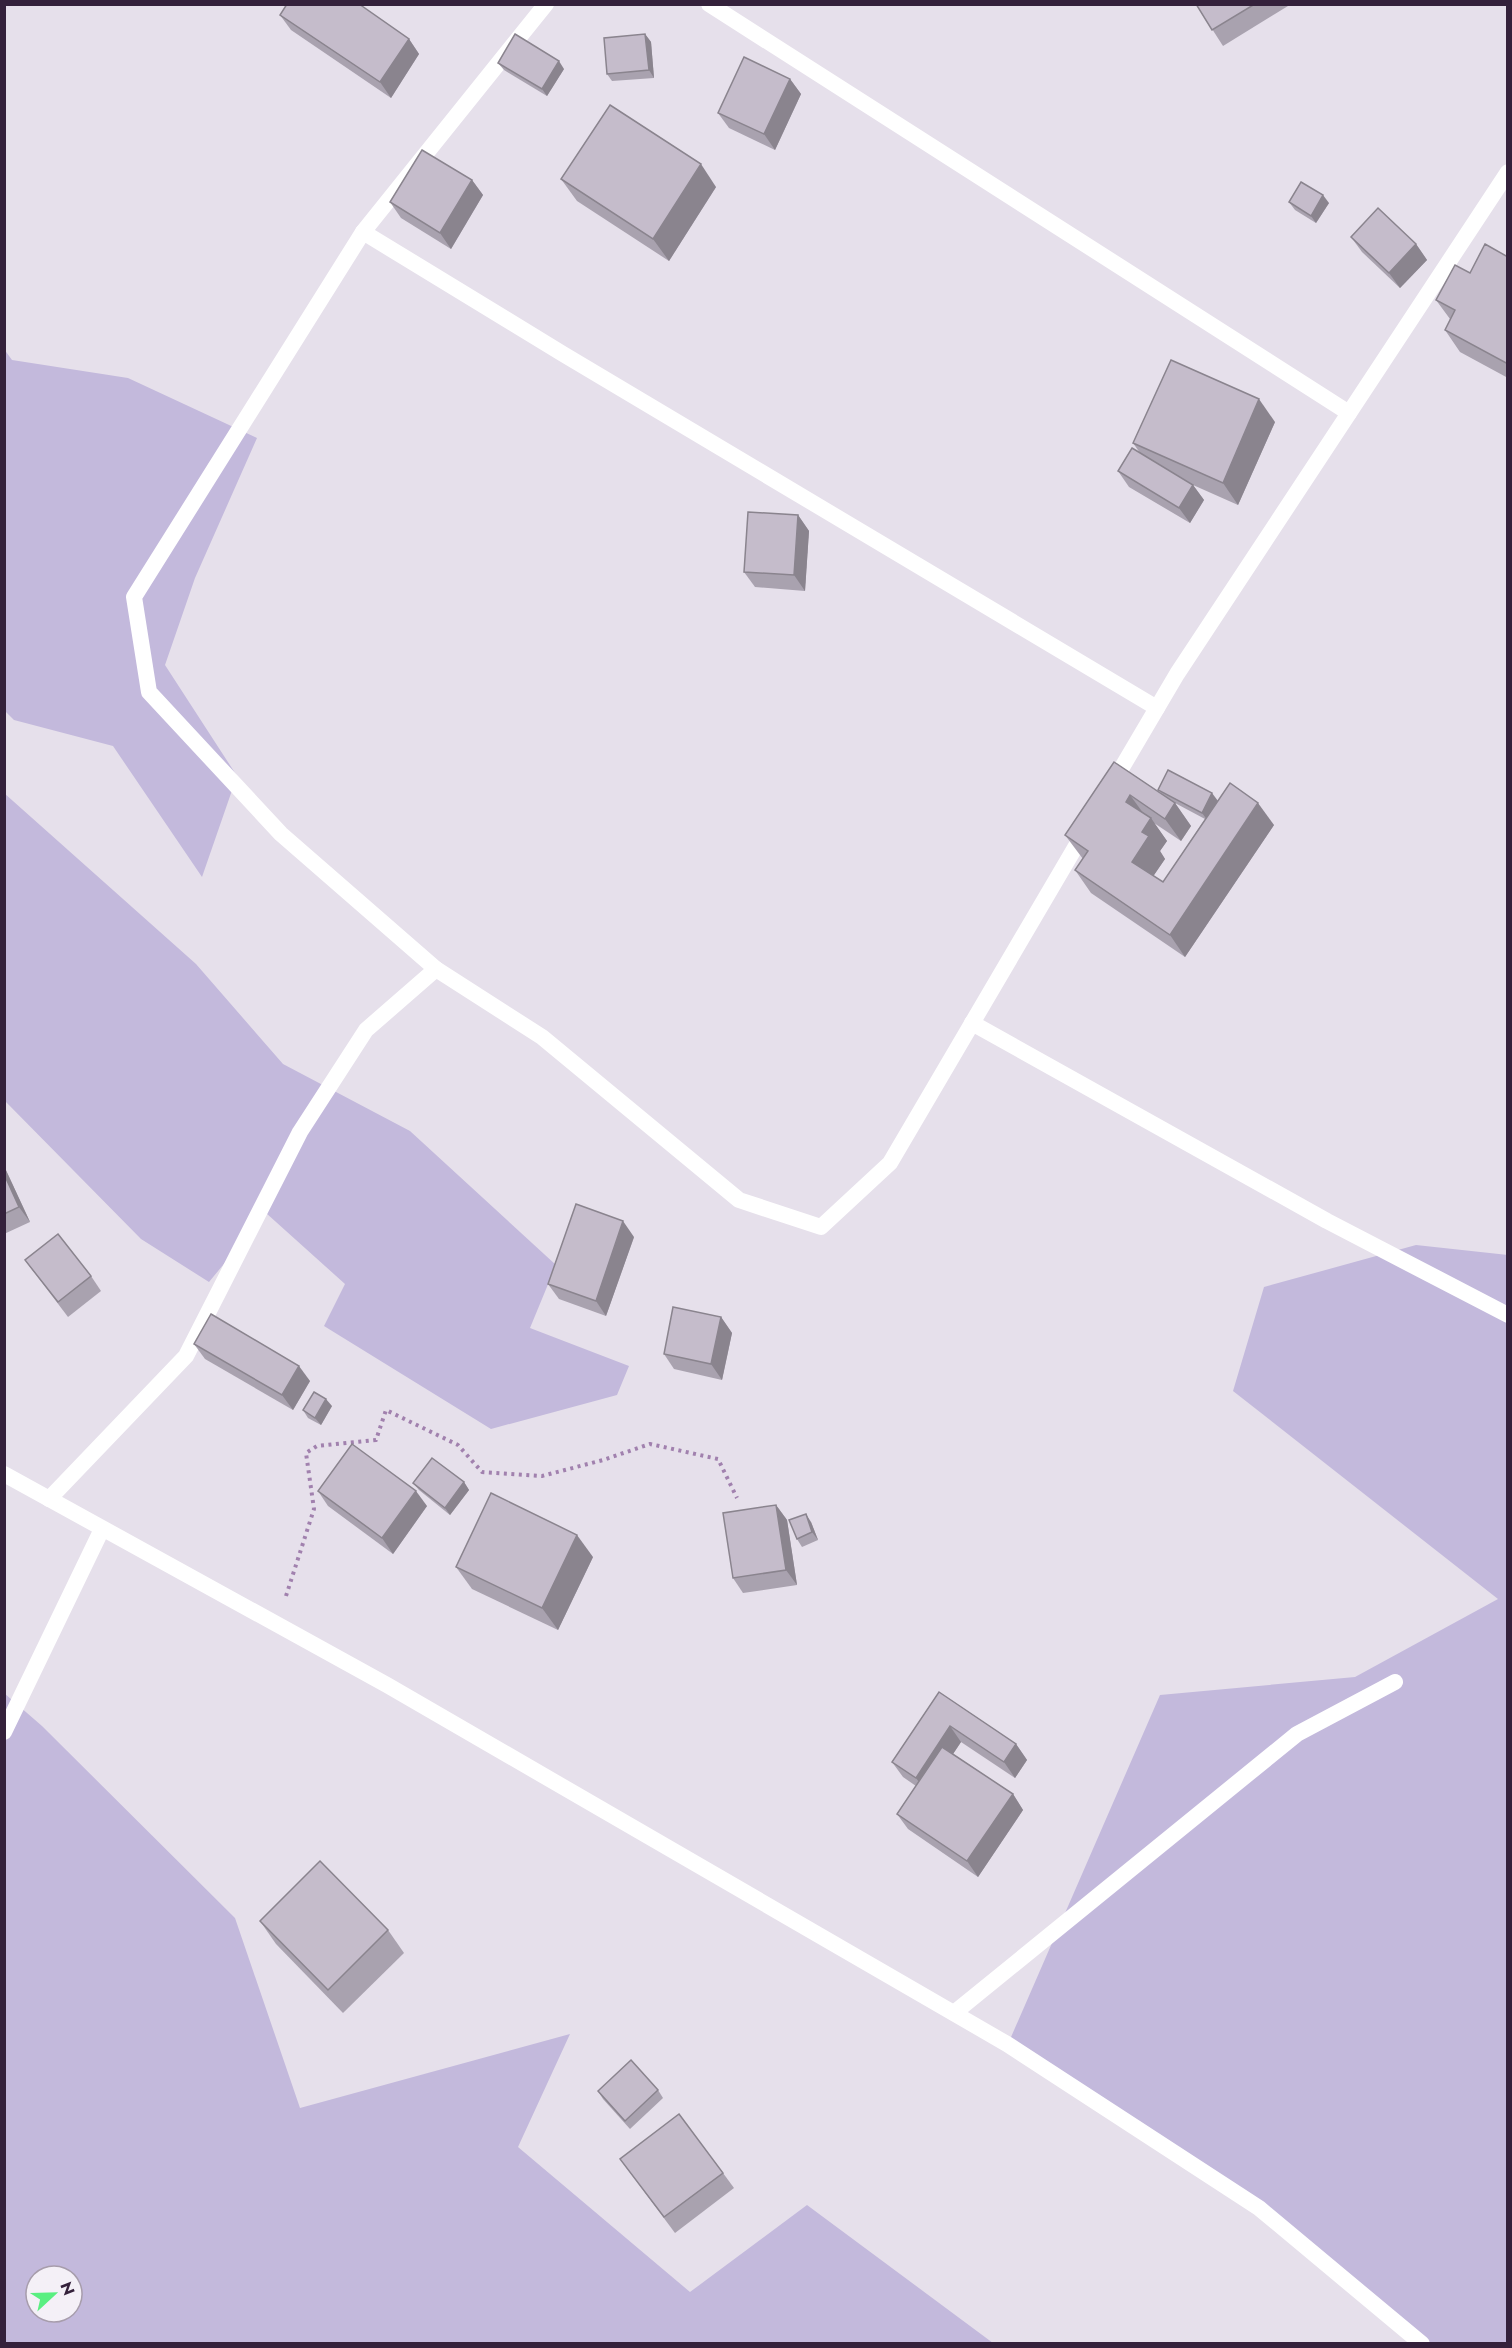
<svg xmlns="http://www.w3.org/2000/svg" width="1512" height="2348" font-family="Jost,sans-serif">
  <rect width="100%" height="100%" fill="#e6e0eb"/>
  <g fill="#c3b9dc" fill-rule="evenodd">
    <path d="M4 349 12 360 128 378 257 438 195 578 165 665 237 776 202 877 113 746 14 720 5 711Z"/>
    <path d="M4 793 196 964 283 1064 410 1131 556 1265 530 1328 629 1366 617 1395 491 1429 324 1326 345 1284 266 1213 209 1282 141 1239 5 1101Z"/>
    <path d="M1416 1245 1508 1255 1507 2343H1422L1259 2208 1008 2044 1160 1695 1355 1677 1498 1599 1233 1391 1264 1287Z"/>
    <path d="M4 1693 42 1726 235 1918 300 2108 570 2034 518 2147 690 2292 807 2205 993 2343H5ZM36 2276H72V2312H36Z"/>
  </g>
  <g fill="none" stroke-linecap="round" stroke-linejoin="round">
    <path stroke="#a181ae" stroke-width="4" stroke-dasharray="3 4.5" stroke-linecap="butt" d="M286 1596 314 1509 306 1453 317 1446 376 1440 386 1410 458 1445 482 1472 542 1476 603 1460 650 1444 718 1459 737 1498"/>
    <g stroke="#fff" stroke-width="16">
      <path d="M709 4 1349 413"/>
      <path d="M363 232 563 354 1157 708"/>
      <path d="M1111 786 1177 674 1508 172"/>
      <path d="M436 969 281 834 149 692 134 597 363 232 546 4"/>
      <path d="M972 1023 1327 1221 1508 1315"/>
      <path d="M49 1499 186 1356 300 1132 366 1030 436 969 542 1037 739 1200 821 1227 890 1163 1086 829"/>
      <path d="M4 1732 102 1529"/>
      <path d="M954 2013 1297 1734 1395 1682"/>
    </g>
    <path stroke="#fff" stroke-width="16" d="M4 1474 387 1685 1007 2044 1259 2208 1422 2344"/>
  </g>
  <g fill="#a9a2af" fill-rule="evenodd">
    <path d="M1196 4H1287L1288 6 1223 46Z"/>
    <path d="M280 15 409 39 419 54 391 98 291 30Z"/>
    <path d="M645 34 651 42 654 78 612 81 607 74Z"/>
    <path d="M498 63 564 69 547 96 504 70Z"/>
    <path d="M790 79 801 94 775 150 729 128 718 113Z"/>
    <path d="M561 179 716 187 669 261 577 201Z"/>
    <path d="M472 180 483 195 451 249 401 218 390 202Z"/>
    <path d="M1289 202 1329 203 1316 223 1295 210Z"/>
    <path d="M1351 237 1416 244 1427 260 1400 288 1362 252Z"/>
    <path d="M1508 257V378L1460 352 1445 330 1450 319 1436 300 1470 273Z"/>
    <path d="M1275 422 1238 505 1193 485 1204 500 1190 523 1129 487 1118 471 1140 453 1133 443Z"/>
    <path d="M798 515 809 531 805 591 755 587 744 572Z"/>
    <path d="M1114 762 1162 794 1158 790 1218 801 1274 825 1185 957 1091 893 1075 870 1083 859 1065 835ZM1175 803 1205 819 1163 882 1153 876 1165 859 1160 851 1167 841 1154 823 1181 841 1191 826Z"/>
    <path d="M4 1166 30 1222 4 1234Z"/>
    <path d="M634 1237 606 1316 559 1299 548 1284Z"/>
    <path d="M25 1260 91 1276 101 1291 68 1317Z"/>
    <path d="M721 1317 732 1333 722 1380 674 1369 664 1354Z"/>
    <path d="M194 1344 310 1381 293 1410 205 1359Z"/>
    <path d="M332 1406 321 1425 308 1418 303 1410Z"/>
    <path d="M464 1482 469 1490 450 1515 419 1490 413 1483Z"/>
    <path d="M318 1491 427 1506 393 1554 328 1506Z"/>
    <path d="M776 1505 787 1520 797 1585 743 1593 733 1578Z"/>
    <path d="M811 1522 818 1540 802 1547 797 1539Z"/>
    <path d="M593 1557 558 1630 472 1589 456 1567Z"/>
    <path d="M939 1692 1016 1744 1027 1760 1015 1778 961 1742 953 1754 1013 1794 1023 1810 978 1877 908 1829 897 1814 916 1786 903 1777 892 1762Z"/>
    <path d="M260 1921 388 1930 404 1953 343 2013 276 1944Z"/>
    <path d="M658 2090 663 2098 630 2129 603 2099 598 2091Z"/>
    <path d="M620 2159 723 2173 734 2188 675 2233Z"/>
  </g>
  <g fill="#8a848e">
    <path d="M645 34 651 42 654 78 649 70Z"/>
    <path d="M409 39 419 54 391 98 380 82Z"/>
    <path d="M559 61 564 69 547 96 542 89Z"/>
    <path d="M790 79 801 94 775 150 764 134Z"/>
    <path d="M701 164 716 187 669 261 653 239Z"/>
    <path d="M472 180 483 195 451 249 440 233Z"/>
    <path d="M1323 195 1329 203 1316 223 1311 216Z"/>
    <path d="M1416 244 1427 260 1400 288 1389 273Z"/>
    <path d="M1259 399 1275 422 1238 505 1223 483Z"/>
    <path d="M1193 485 1204 500 1190 523 1179 508Z"/>
    <path d="M798 515 809 531 805 591 794 575Z"/>
    <path d="M1212 793 1218 801 1208 821 1202 813Z"/>
    <path d="M1130 795 1146 817 1126 802Z"/>
    <path d="M1175 803 1191 826 1181 841 1165 819Z"/>
    <path d="M1258 803 1274 825 1185 957 1170 935Z"/>
    <path d="M1151 818 1167 841 1160 851 1165 859 1148 884 1132 862 1142 832Z"/>
    <path d="M4 1166 30 1222 19 1207 4 1174Z"/>
    <path d="M623 1221 634 1237 606 1316 596 1301Z"/>
    <path d="M721 1317 732 1333 722 1380 711 1364Z"/>
    <path d="M299 1366 310 1381 293 1410 282 1395Z"/>
    <path d="M326 1399 332 1406 321 1425 315 1418Z"/>
    <path d="M464 1482 469 1490 450 1515 445 1508Z"/>
    <path d="M416 1491 427 1506 393 1554 382 1538Z"/>
    <path d="M776 1505 787 1520 797 1585 786 1570Z"/>
    <path d="M806 1514 811 1522 818 1540 812 1532Z"/>
    <path d="M577 1535 593 1557 558 1630 542 1608Z"/>
    <path d="M950 1726 961 1742 927 1793 916 1778Z"/>
    <path d="M1016 1744 1027 1760 1015 1778 1004 1762Z"/>
    <path d="M1013 1794 1023 1810 978 1877 967 1861Z"/>
  </g>
  <g fill="#c5bccb" stroke="#8a848e" stroke-width="1.5">
    <path d="M287 4H359L409 39 380 82 280 15Z"/>
    <path d="M1196 4H1255L1212 30Z"/>
    <path d="M515 34 559 61 542 89 498 63Z"/>
    <path d="M645 34 649 70 607 74 604 38Z"/>
    <path d="M744 57 790 79 764 134 718 113Z"/>
    <path d="M610 105 701 164 653 239 561 179Z"/>
    <path d="M422 150 472 180 440 233 390 202Z"/>
    <path d="M1301 182 1323 195 1311 216 1289 202Z"/>
    <path d="M1378 208 1416 244 1389 273 1351 237Z"/>
    <path d="M1485 244 1508 257V364L1445 330 1455 310 1436 300 1455 265 1470 273Z"/>
    <path d="M1171 360 1259 399 1223 483 1133 443Z"/>
    <path d="M1132 448 1193 485 1179 508 1118 471Z"/>
    <path d="M748 512 798 515 794 575 744 572Z"/>
    <path d="M1114 762 1175 803 1165 819 1130 795 1126 802 1151 818 1142 832 1149 836 1132 862 1163 882 1230 783 1258 803 1170 935 1075 870 1088 851 1065 835Z"/>
    <path d="M1168 770 1212 793 1202 813 1158 790Z"/>
    <path d="M4 1174 19 1207 4 1214Z"/>
    <path d="M576 1204 623 1221 596 1301 548 1284Z"/>
    <path d="M58 1234 91 1276 58 1302 25 1260Z"/>
    <path d="M673 1307 721 1317 711 1364 664 1354Z"/>
    <path d="M211 1314 299 1366 282 1395 194 1344Z"/>
    <path d="M314 1392 326 1399 315 1418 303 1410Z"/>
    <path d="M352 1444 416 1491 382 1538 318 1491Z"/>
    <path d="M432 1458 464 1482 445 1508 413 1483Z"/>
    <path d="M491 1493 577 1535 542 1608 456 1567Z"/>
    <path d="M776 1505 786 1570 733 1578 723 1513Z"/>
    <path d="M806 1514 812 1532 797 1539 789 1520Z"/>
    <path d="M939 1692 1016 1744 1004 1762 950 1726 916 1778 892 1762Z"/>
    <path d="M942 1747 1013 1794 967 1861 897 1814Z"/>
    <path d="M320 1861 388 1930 328 1990 260 1921Z"/>
    <path d="M631 2060 658 2090 625 2121 598 2091Z"/>
    <path d="M679 2114 723 2173 664 2217 620 2159Z"/>
  </g>
  <rect width="1512" height="2348" fill="none" stroke="#34213b" stroke-width="12"/>
  <g transform="translate(54 2294) rotate(68)"><circle r="28" fill="#f4f0f7" stroke="#a79dac" stroke-width="1.5"/>
  <path d="M0-4.5L10 22L0 15L-10 22Z" fill="#59ef81"/>
  <text y="-9" font-size="16" font-weight="bold" text-anchor="middle" fill="#34213b">N</text>
  </g>
</svg>
